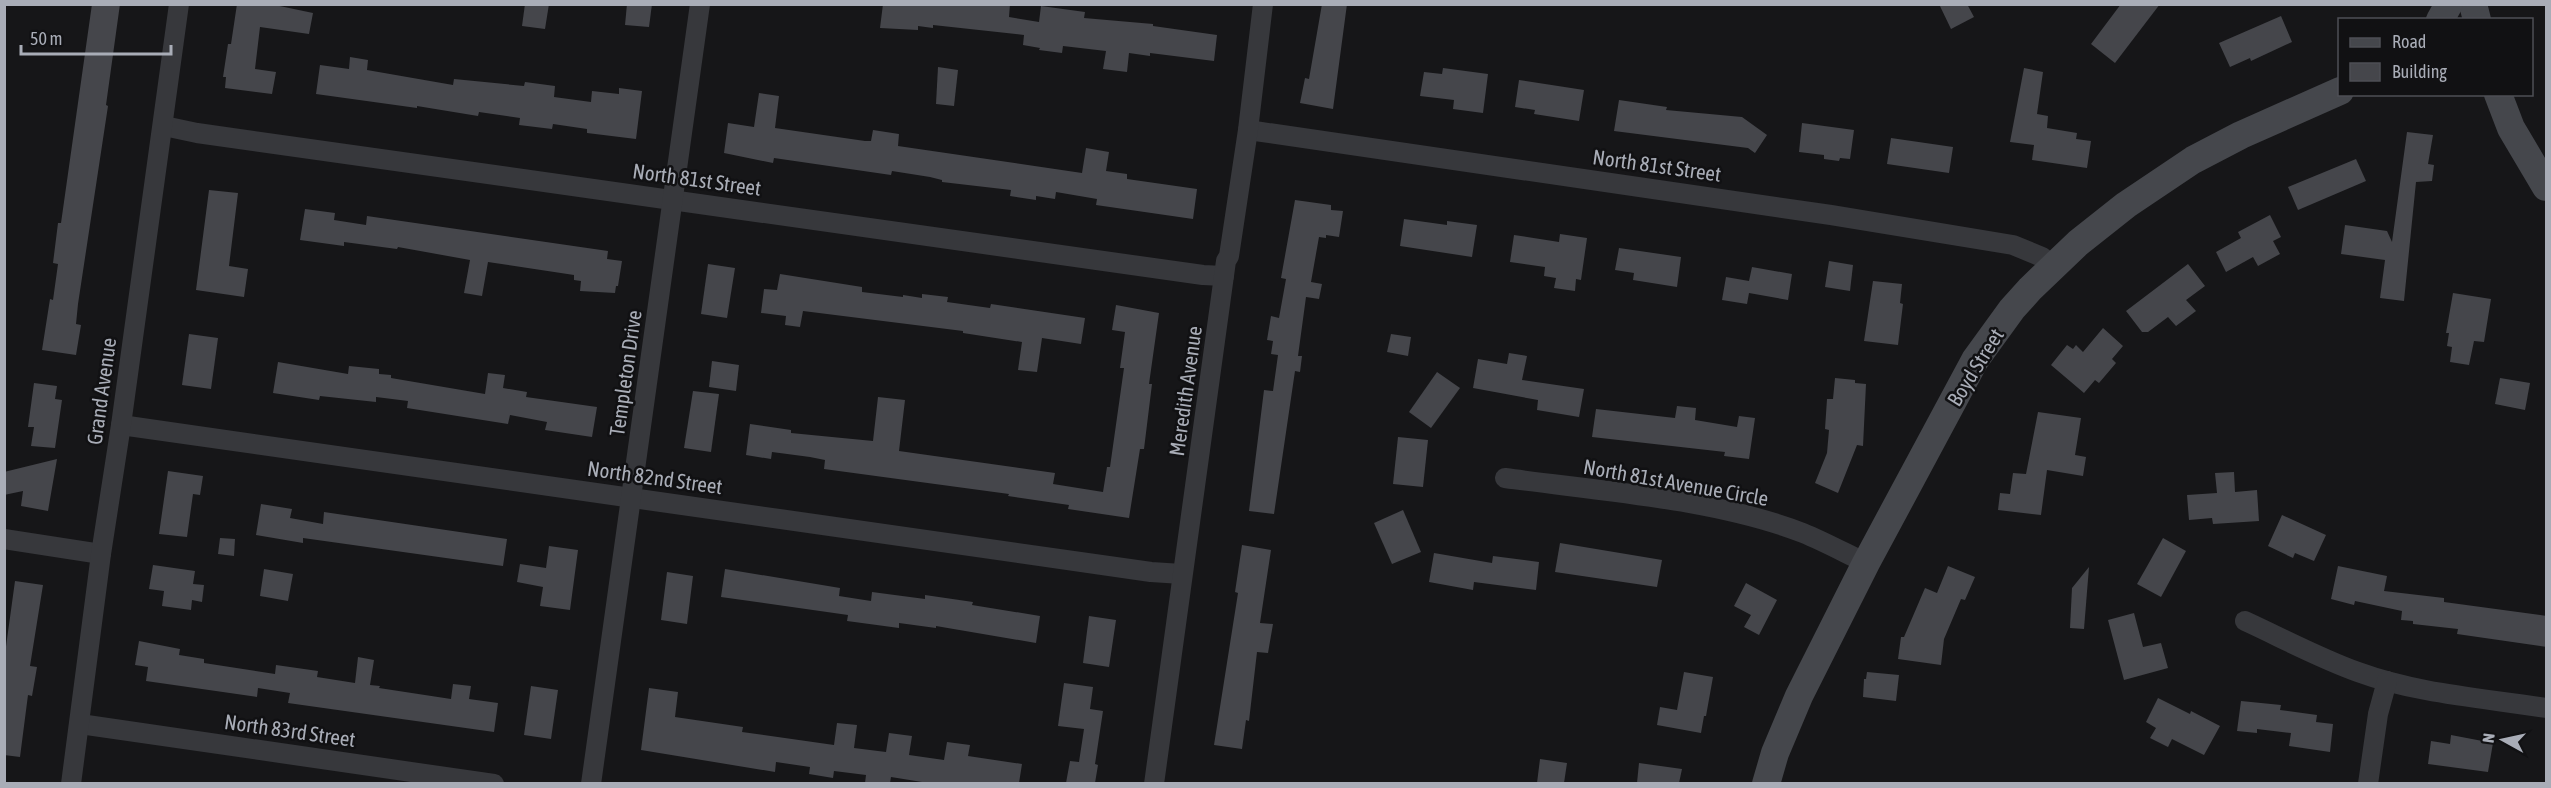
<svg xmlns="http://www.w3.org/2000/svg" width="2551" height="788" font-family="'Asap Condensed',sans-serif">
  <rect width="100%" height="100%" fill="#161618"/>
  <g fill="#45464b">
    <path d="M92 4H120L106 105 108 106 78 304 76 324 81 325 76 355 42 350 50 299 53 300 58 264 53 263 58 223H61Z"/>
    <path d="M237 4H270L313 13 309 34 260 27 255 69 276 72 272 94 225 88 226 77H223L228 44H231Z"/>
    <path d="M525 4H549L545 29 522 26Z"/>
    <path d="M627 4H652L649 27 625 25Z"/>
    <path d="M883 4H1010L1009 17 1039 22 1041 6 1085 12 1084 18 1153 24V26L1217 35 1214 61 1150 53V56L1129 53 1127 72 1103 69 1106 51 1063 46 1062 53 1039 50 1040 48 1023 45 1024 35 933 25V28L918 26V30L880 28Z"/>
    <path d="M1322 4H1347L1333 109 1300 103 1305 78 1309 79Z"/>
    <path d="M1939 4H1967L1974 17 1951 29Z"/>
    <path d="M2121 4H2160L2115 63 2091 44Z"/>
    <path d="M2281 16 2292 42 2251 61 2250 58 2230 67 2219 43Z"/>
    <path d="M350 57 368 60 367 70 453 85 454 79 524 86 525 82 555 86 554 97 591 102 592 91 619 94V88L642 91 636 139 587 133V129L553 124 552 129 519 125 520 118 479 112 478 116 417 106V108L316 94 320 65 349 69Z"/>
    <path d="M938 67 958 70 954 106 936 104Z"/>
    <path d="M1443 68 1488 74 1483 113 1453 109 1454 100 1420 96 1424 72 1442 74Z"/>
    <path d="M2024 68 2043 72 2037 114 2048 116 2047 128 2077 133 2076 139 2091 141 2087 168 2032 160 2034 145 2010 142Z"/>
    <path d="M1519 80 1584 90 1579 121 1534 114 1535 110 1515 107Z"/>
    <path d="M759 93 779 96 775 128 865 141H871L873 130 899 134 898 146 1082 173 1086 148 1109 152 1106 171 1127 174V179L1197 189 1193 219 1096 205 1097 199 1056 192 1055 199 1036 196V200L1010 196 1011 190 942 182V180L930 177 892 171 891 175 774 158 773 163 724 153 728 123 754 127Z"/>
    <path d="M1619 100 1667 107 1666 110 1742 117 1767 135 1755 153 1748 148 1614 131Z"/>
    <path d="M1802 123 1854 130 1850 159 1840 158 1839 161 1824 159V155L1799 152Z"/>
    <path d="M2407 132 2433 135 2428 164 2434 165 2432 181 2416 182 2404 301 2380 298 2385 260 2341 254 2345 225 2387 231 2392 242Z"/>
    <path d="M1891 138 1953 147 1949 173 1887 164Z"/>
    <path d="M2356 159 2366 181 2298 210 2288 187Z"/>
    <path d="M209 190 238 193 229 266 248 269 244 297 196 290Z"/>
    <path d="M1295 200 1331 205V210L1343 211 1339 237 1326 235V238L1319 237 1311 282 1322 284 1319 299 1306 297 1298 356H1302L1300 372 1295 371 1274 514 1249 511 1264 390 1273 391 1278 355 1271 354 1273 341 1267 340 1271 316 1279 318 1286 279 1281 278Z"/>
    <path d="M305 209 335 213 334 220 366 225 367 216 608 251 607 259 622 261 618 286H616L615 293 580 291 581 281 574 280V275L488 262 482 296 464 293 470 260 398 247 397 249 344 242V246L300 240Z"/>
    <path d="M2270 215 2281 237 2273 241 2280 254 2258 266 2253 257 2226 272 2216 252 2241 238 2238 232Z"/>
    <path d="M1404 219 1447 225V221L1477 225 1472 257 1400 246Z"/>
    <path d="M1560 234 1587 238 1581 280 1576 279 1575 291 1554 288 1556 278 1544 276 1545 267 1510 262 1514 235 1559 242Z"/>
    <path d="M1619 248 1681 257 1677 287 1633 280 1634 273 1615 270Z"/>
    <path d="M1829 261 1853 265 1850 291 1825 287Z"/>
    <path d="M708 264 735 268 727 318 701 314Z"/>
    <path d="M2188 264 2205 286 2186 300 2196 311 2176 326 2168 317 2148 332H2142L2126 311Z"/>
    <path d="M1752 267 1792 274 1788 300 1749 293 1747 304 1722 300 1726 277 1749 281Z"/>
    <path d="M780 274 862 287V292L903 297V295L922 298V294L948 297 947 302 990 308 991 304 1085 318 1081 344 1042 338 1037 372 1018 370 1022 342 963 333V331L803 311 800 327 785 325 786 316 761 313 764 289 777 290Z"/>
    <path d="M1873 281 1902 284 1900 303 1903 304 1898 345 1864 341Z"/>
    <path d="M2453 293 2491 299 2484 342 2474 341 2469 365 2450 362 2452 347 2447 346 2449 333H2446Z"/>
    <path d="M1116 305 1159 313 1149 384H1152L1144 449H1140L1129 518 1068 509 1069 505 1008 496 1009 494 824 469 825 460 810 457 772 452 771 459 746 455 750 424 791 430V433L873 441 878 397 905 400 899 451 1055 473 1053 484 1103 492 1107 467H1110L1124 368H1120L1125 332 1112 330Z"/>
    <path d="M2103 328 2123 346 2112 359 2116 363 2099 383 2095 380 2084 393 2051 365 2067 345 2073 349 2076 345 2083 352Z"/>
    <path d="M189 334 218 338 211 389 182 385Z"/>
    <path d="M1391 334 1411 337 1408 356 1387 352Z"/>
    <path d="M1509 353 1527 356 1522 380 1584 389 1579 417 1537 410 1538 400 1473 388 1478 359 1507 364Z"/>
    <path d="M712 361 739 365 736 391 709 387Z"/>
    <path d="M278 362 348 374 349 366 379 369V374L391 375V378L485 394 488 373 505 375 503 388 527 392 526 397 597 407 592 437 545 430 547 422 510 415 508 424 407 408 408 401 376 397V402L320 396 319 400 273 393Z"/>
    <path d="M1437 372 1460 388 1431 428 1409 412Z"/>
    <path d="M1835 378 1855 380V383L1866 384 1863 446 1857 445 1838 493 1815 483 1827 453 1829 430 1825 429 1827 399H1833Z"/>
    <path d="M2500 378 2530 383 2525 410 2495 404Z"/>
    <path d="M34 383 57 386 55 399 62 400 55 448 31 446 34 427H28Z"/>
    <path d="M693 391 719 394 711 452 684 448Z"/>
    <path d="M1677 406 1696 408 1695 420 1737 427 1739 416 1755 418 1749 459 1724 456 1725 452 1592 437 1596 409 1675 418Z"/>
    <path d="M2038 412 2081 418 2075 455 2086 457 2083 476 2047 470 2041 515 1998 510 2000 493 2010 494 2013 473 2026 474Z"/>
    <path d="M1398 437 1428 440 1423 487 1393 484Z"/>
    <path d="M57 459 48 511 21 506 23 491 4 495V472Z"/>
    <path d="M168 471 203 476 200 495 193 494 187 537 159 534Z"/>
    <path d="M2234 472 2235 492 2257 490 2259 521 2213 524 2212 518 2189 520 2187 495 2217 493 2215 473Z"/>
    <path d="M261 504 292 509 290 518 323 524 324 512 507 539 503 566 303 538V543L256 535Z"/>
    <path d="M1403 510 1421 552 1392 564 1374 523Z"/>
    <path d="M2282 515 2326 535 2314 561 2295 553 2293 558 2268 546Z"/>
    <path d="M220 538 235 539 234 556 218 554Z"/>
    <path d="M2163 538 2186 551 2161 597 2137 584Z"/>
    <path d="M1560 543 1662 560 1657 587 1555 572Z"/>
    <path d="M1242 545 1271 550 1260 623 1273 624 1268 653 1257 652 1249 721 1246 720 1242 749 1214 745 1238 593 1235 592Z"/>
    <path d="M549 546 578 550 570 610 540 606 543 587 517 582 520 564 546 568Z"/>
    <path d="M1434 553 1492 563 1493 556 1539 562 1536 590 1474 582 1473 590 1429 582Z"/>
    <path d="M153 565 195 571 193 584 204 585 202 602 192 600 191 610 162 606 164 591 149 589Z"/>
    <path d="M1948 566 1975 577 1965 600 1961 599 1944 639 1941 665 1898 659 1901 637H1904L1925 588 1937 593Z"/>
    <path d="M2338 566 2387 576 2384 591 2444 598V602L2547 616V647L2457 634 2458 629 2413 624V621L2401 620 2402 611 2355 601 2354 605 2331 599Z"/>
    <path d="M2089 567 2084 629 2070 628 2072 588Z"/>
    <path d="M264 569 293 574 288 601 260 596Z"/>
    <path d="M725 569 840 588 839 596 871 601 872 592 925 599V595L973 602 972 605 1040 616 1036 643 936 626V628L899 623V628L847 621 848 615 721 597Z"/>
    <path d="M667 572 693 576 687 624 661 620Z"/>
    <path d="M15 581 43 585 30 666 37 667 32 696 28 695 20 757 4 755V661Z"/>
    <path d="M1746 583 1777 600 1759 635 1744 627 1751 615 1734 606Z"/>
    <path d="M2134 613 2143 647 2161 643 2168 668 2124 680 2108 620Z"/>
    <path d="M1089 616 1116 620 1109 667 1083 663Z"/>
    <path d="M139 641 180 649 179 655 204 659V663L275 674 276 665 318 671 317 677 355 683 358 657 374 660 370 685 380 686 379 688 451 699 453 684 471 686 469 699 498 703 494 732 288 703 290 693 258 688 257 697 146 681 148 667 135 665Z"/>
    <path d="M1684 672 1713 677 1706 716H1704L1701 733 1657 725 1660 707 1677 710Z"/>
    <path d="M1867 672 1899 675 1896 701 1863 697 1864 679H1866Z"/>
    <path d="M1064 683 1093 687 1090 709 1103 711 1095 764 1098 765 1095 783H1066L1070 761 1079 762 1084 729 1058 726Z"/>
    <path d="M531 686 558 690 551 739 524 735Z"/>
    <path d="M649 688 678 692 675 717 743 727 742 732 834 745 837 723 857 725 854 748 886 752 889 733 912 736 909 755 944 760 947 742 970 745 968 756 1022 764 1019 783H922V782L891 777 890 783H865L866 775 834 771 833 778 809 774 810 767 776 762 775 772 641 750Z"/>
    <path d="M2158 698 2190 714 2191 711 2220 726 2204 755 2172 739 2168 747 2150 738 2156 728 2146 722Z"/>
    <path d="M2241 701 2281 705 2280 710 2317 715 2316 722 2333 724 2330 752 2289 746 2291 733 2257 729V733L2237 731Z"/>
    <path d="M2451 735 2493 743 2488 772 2428 764 2431 741 2450 744Z"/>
    <path d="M1540 759 1567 763 1564 783H1537Z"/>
    <path d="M1639 763 1682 769 1679 783H1637Z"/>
  </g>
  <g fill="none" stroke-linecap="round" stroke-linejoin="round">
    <g stroke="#37383c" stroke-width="20">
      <path d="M164 126 197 133 1203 275 1224 276"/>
      <path d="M1248 130 1831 215 2013 245 2042 257 2054 266"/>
      <path d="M121 425 1151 572 1182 574"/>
      <path d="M1505 478C1599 491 1716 499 1803 533 1825 542 1845 553 1866 563"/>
      <path d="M4 539 101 554"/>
      <path d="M2245 621C2282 638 2319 658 2358 672 2418 694 2484 698 2546 708"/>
      <path d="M80 724 494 784"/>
      <path d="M71 784 101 554 121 425 179 4"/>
      <path d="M591 784 700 4"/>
      <path d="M1154 784 1226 261 1229 256 1248 130 1263 4"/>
      <path d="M2368 784 2378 714 2387 681"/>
    </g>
    <g stroke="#45474c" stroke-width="28">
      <path d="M2473 4 2477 20"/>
      <path d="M2440 20 2449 4"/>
      <path d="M2498 94 2511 128 2546 187"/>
      <path d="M1766 784 1775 753 1799 696 1866 563 1975 360 2012 309 2030 289 2078 243 2126 205 2193 160 2241 135 2340 91"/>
    </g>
  </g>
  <g text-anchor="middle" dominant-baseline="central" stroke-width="5" stroke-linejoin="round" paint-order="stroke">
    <g font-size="21" fill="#a9adb7" stroke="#111113">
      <text transform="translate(1657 165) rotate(8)">North 81st Street</text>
      <text transform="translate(697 179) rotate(8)">North 81st Street</text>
      <text transform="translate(1975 367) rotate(-58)">Boyd Street</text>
      <text transform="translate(625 373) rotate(-82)">Templeton Drive</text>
      <text transform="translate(101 391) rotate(-82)">Grand Avenue</text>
      <text transform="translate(1185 391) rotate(-82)">Meredith Avenue</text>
      <text transform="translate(655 477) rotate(8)">North 82nd Street</text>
      <text transform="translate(1676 482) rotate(10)">North 81st Avenue Circle</text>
      <text transform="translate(290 730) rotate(8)">North 83rd Street</text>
    </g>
  </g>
  <rect width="2551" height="788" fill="none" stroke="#a9adb7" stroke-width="12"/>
  <rect x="2338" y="18" width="195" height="78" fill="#111113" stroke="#4e4f55" stroke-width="1.5"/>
  <rect x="2350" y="38" width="30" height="9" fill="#45474c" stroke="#4e4f55" stroke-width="1.5"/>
  <text x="2392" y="48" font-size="18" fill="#a9adb7">Road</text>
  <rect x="2350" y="63" width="30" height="18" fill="#45464b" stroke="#4e4f55" stroke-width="1.5"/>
  <text x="2392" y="78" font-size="18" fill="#a9adb7">Building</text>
  <g transform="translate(2503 740) rotate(278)" stroke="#111113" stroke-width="4.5" paint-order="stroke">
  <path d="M0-4.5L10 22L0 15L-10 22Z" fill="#a9adb7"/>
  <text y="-9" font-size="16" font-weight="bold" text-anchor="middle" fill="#a9adb7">N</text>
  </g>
  <path d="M21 45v9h150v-9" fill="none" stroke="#a9adb7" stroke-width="3"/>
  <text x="30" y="45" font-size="18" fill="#a9adb7" stroke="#111113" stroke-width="4.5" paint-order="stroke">50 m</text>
</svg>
